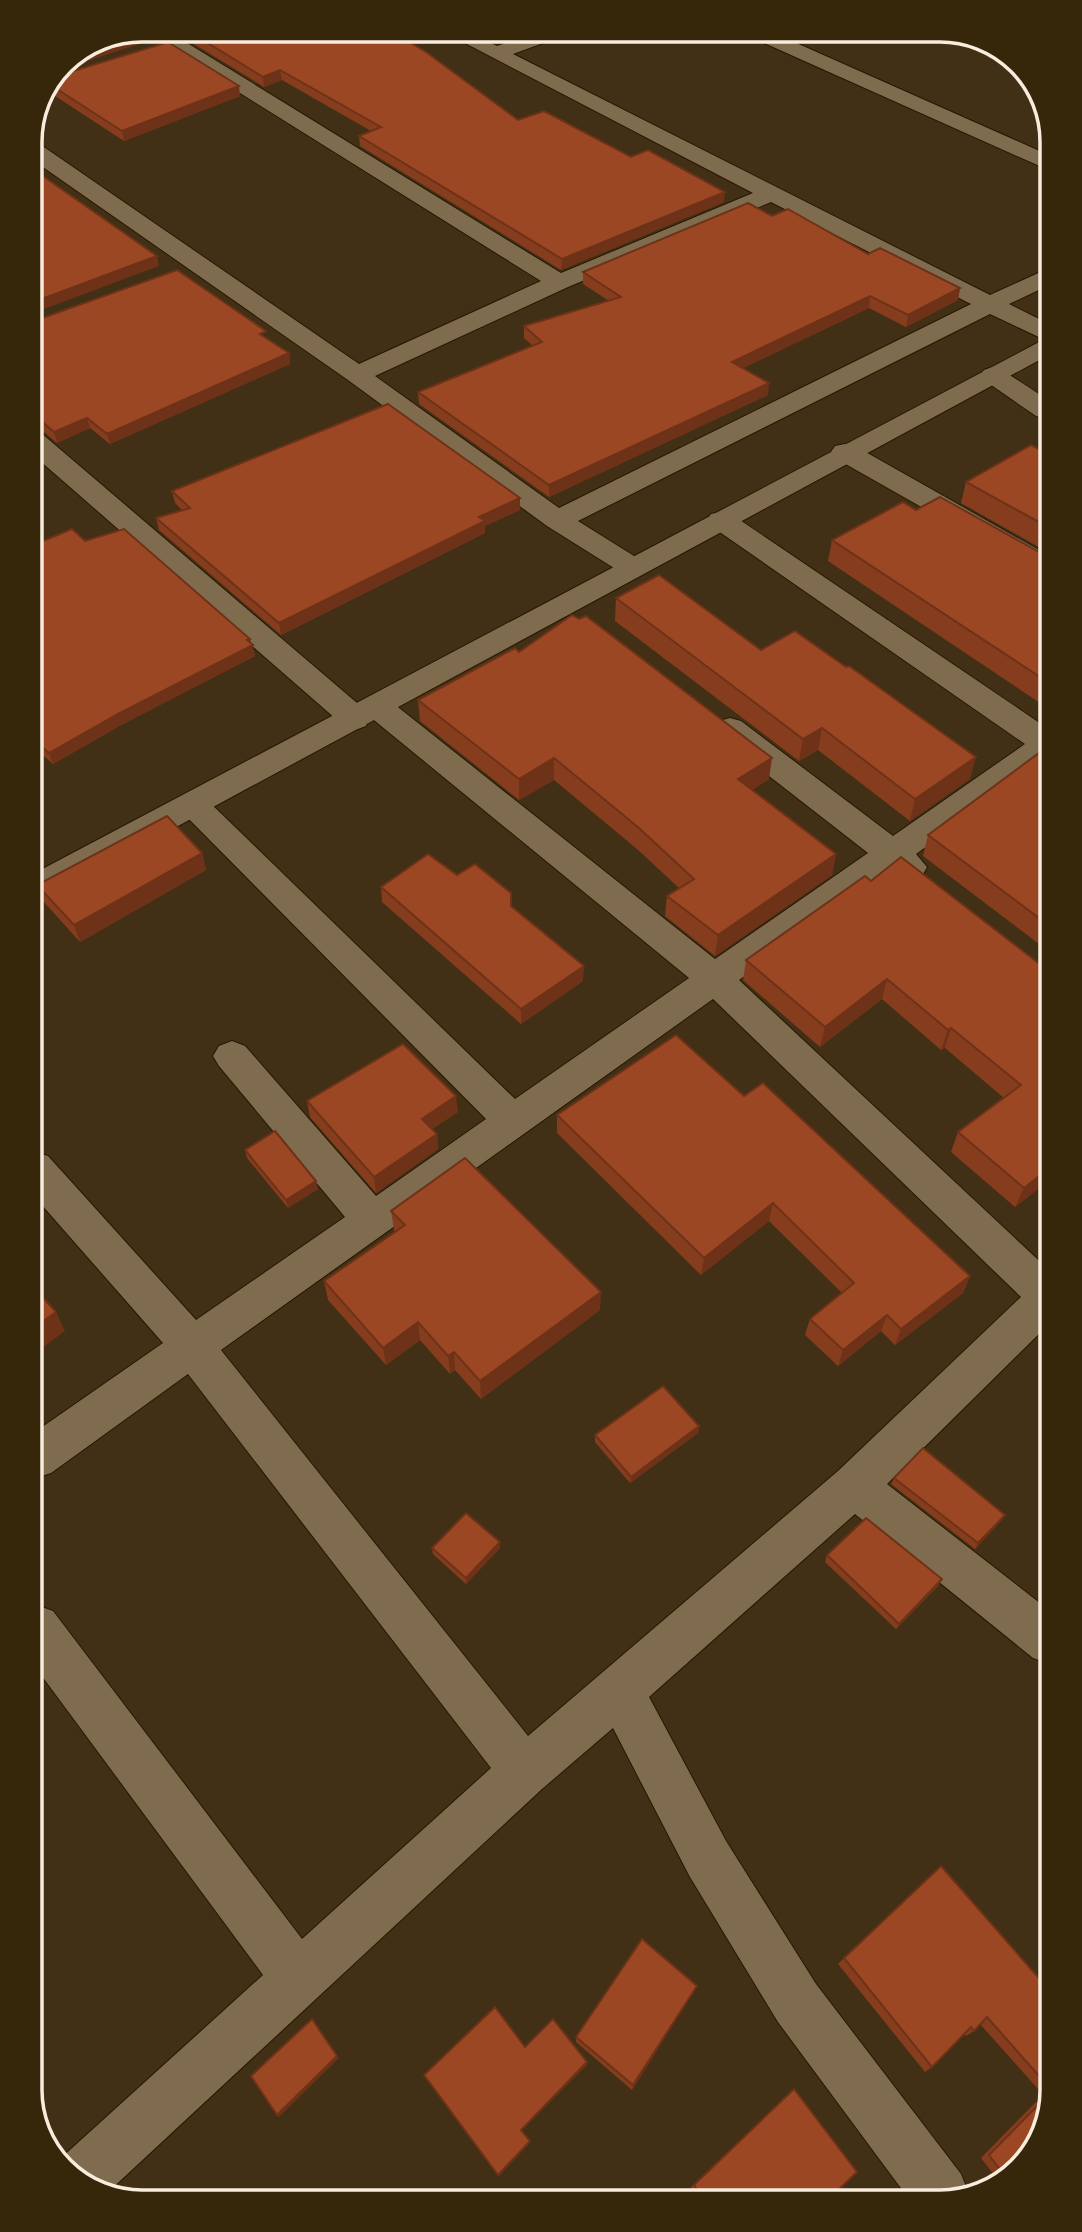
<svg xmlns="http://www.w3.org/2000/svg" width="1082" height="2232" font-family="Commissioner,sans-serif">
  <rect width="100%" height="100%" fill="#413015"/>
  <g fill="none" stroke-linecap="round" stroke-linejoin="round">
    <defs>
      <g id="minor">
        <path d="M440 30H465L497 46 542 30H571L568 34 513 54 990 295 1045 270V287L1009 304 1045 322V340L990 314 578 521 642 561 647 567 642 573 632 576 622 573 547 526 348 380 30 158V141L38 143 359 364 541 281 165 46 162 42 165 38H179L561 273 753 193ZM771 202 971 304 559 508 375 376 568 287Z"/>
        <path d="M741 30H767L1044 153V168L744 34Z"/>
        <path d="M993 367 1002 370 1045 398V418L1036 416 984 380 980 375 984 370Z"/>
        <path d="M31 431 41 433 364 709 367 700 378 697 389 700 715 959 868 853 719 737 714 729 719 721 730 718 741 721 893 836 1025 744 711 526 707 520 711 514 721 512 731 514 1047 728V760L916 854 927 867 922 876 910 879 892 871 739 980 1049 1270V1324L887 1484 1050 1611V1664L1033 1658 855 1514 649 1697 726 1841 816 1984 961 2174 969 2194 906 2195 778 2022 690 1877 613 1728 542 1789 107 2193 79 2183 60 2159 263 1975 36 1668V1605L53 1611 302 1939 491 1768 188 1374 51 1473 35 1478V1432L163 1343 34 1196V1152L48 1156 196 1320 345 1217 219 1066 213 1056 219 1046 232 1041 245 1046 376 1196 486 1119 176 806 181 798 193 794 205 798 515 1099 689 978 369 716 366 726 355 730 344 726 31 453ZM713 999 1021 1297 838 1471 528 1736 221 1350Z"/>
        <path d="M845 444 855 446 1046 554V575L1036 572 835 458 831 452 835 446Z"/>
      </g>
      <path id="tertiary" d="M1045 339V357L45 898 33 902V874Z"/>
    </defs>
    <use href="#minor" stroke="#271700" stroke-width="2"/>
    <use href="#tertiary" stroke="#271700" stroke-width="2"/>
    <use href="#minor" fill="#7f6c4f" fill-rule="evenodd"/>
    <use href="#tertiary" fill="#7f6c4f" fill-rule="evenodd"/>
  </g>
  <g fill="#863d1e">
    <path d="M193 34 518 120 631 157 724 202 561 270 360 146 359 136 371 131 282 80 264 87 194 44Z"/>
    <path d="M57 76 240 96 124 141 49 92Z"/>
    <path d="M772 216 868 254 960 288 958 300 906 327 869 308 743 368 768 395 549 497 419 404 418 392 533 346 524 338V326L609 301 583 284V272Z"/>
    <path d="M31 322 267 338 289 353 290 364 110 444 90 428 57 443 43 431 32 428 31 430Z"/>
    <path d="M1045 452 1046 551 961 503 966 482Z"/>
    <path d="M172 491 520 498V510L485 526V533L281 635 159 530 156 518 182 510 175 503Z"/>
    <path d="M916 510 1046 554V707L828 561 832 540Z"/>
    <path d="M32 532 43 541H85L250 639 255 656 121 725 53 764 32 746Z"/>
    <path d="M616 598 761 650 970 779 910 821 818 750 799 761 615 621Z"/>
    <path d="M519 652 769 779 752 790 836 854 832 875 715 956 665 916 667 896 679 888 637 849 554 780 519 800 420 721 418 700Z"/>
    <path d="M1047 747V950L923 856 928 835Z"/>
    <path d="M202 853 206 870 80 942 43 901 37 885Z"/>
    <path d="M457 875 511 906 583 981 521 1024 382 902 381 887Z"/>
    <path d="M871 881 1041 965 1048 1181 1015 1207 951 1152 958 1132 1004 1098 945 1048 941 1050 882 999 820 1047 743 980 746 960Z"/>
    <path d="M744 1096 970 1276 963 1293 895 1345 881 1331 838 1366 805 1335 810 1319 842 1293 769 1221 701 1275 557 1133V1115Z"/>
    <path d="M307 1101 458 1112 432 1129 437 1134 438 1149 376 1193 310 1117Z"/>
    <path d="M245 1150 318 1189 288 1208 247 1158Z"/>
    <path d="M391 1211 600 1310 481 1399 455 1370 450 1374 420 1340 386 1365 328 1300 324 1281 395 1232 394 1230Z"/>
    <path d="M699 1426 698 1433 630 1483 595 1442V1435Z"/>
    <path d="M894 1478 1001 1521 975 1549 891 1484Z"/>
    <path d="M500 1542V1548L466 1584 433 1554 432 1548Z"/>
    <path d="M827 1555 939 1585 896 1629 825 1562Z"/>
    <path d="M844 1958 1042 1982 1052 1971V2078L1047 2085 1038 2089 980 2024 974 2031 966 2036 964 2034 932 2067 925 2072 838 1964Z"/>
    <path d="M697 1986 632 2090 576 2042V2037Z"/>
    <path d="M794 2089 833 2195 698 2197 691 2187Z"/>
    <path d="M1044 2099 1033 2153 999 2181 981 2158 1035 2103Z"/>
  </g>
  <g fill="#6d3218">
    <path d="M151 30H182L60 70 63 62 110 43Z"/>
    <path d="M280 70 282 80 264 87 263 77Z"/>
    <path d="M239 86 240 96 124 141 122 131Z"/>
    <path d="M725 192 724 202 561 270 562 259Z"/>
    <path d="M157 256 159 266 31 314V303Z"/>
    <path d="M960 288 958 300 906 327 908 315Z"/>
    <path d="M870 296 869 308 731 374 732 362Z"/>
    <path d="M289 353 290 364 110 444 107 434Z"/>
    <path d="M769 383 768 395 549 497V485Z"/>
    <path d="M87 418 90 428 57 443 54 432Z"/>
    <path d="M520 498V510L485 526V533L281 635 279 623 479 517Z"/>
    <path d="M250 639 255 656 121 725 53 764 49 753Z"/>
    <path d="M822 728 818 750 799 761 803 739Z"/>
    <path d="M976 757 970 779 910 821 915 799Z"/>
    <path d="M554 758V780L519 800V779Z"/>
    <path d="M772 758 769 779 735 800 738 779Z"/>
    <path d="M202 853 206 870 80 942 74 925Z"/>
    <path d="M836 854 832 875 715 956 718 935Z"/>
    <path d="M584 966 583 981 521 1024V1009Z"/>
    <path d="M887 979 882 999 820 1047 825 1027Z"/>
    <path d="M951 1028 945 1048 941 1050 948 1030Z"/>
    <path d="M456 1096 458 1112 423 1135 422 1119Z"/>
    <path d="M437 1134 438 1149 376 1193 374 1177Z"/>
    <path d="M1048 1169V1181L1015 1207 1024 1188Z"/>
    <path d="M316 1181 318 1189 288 1208 286 1200Z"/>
    <path d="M773 1203 769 1221 701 1275 704 1258Z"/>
    <path d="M970 1276 963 1293 895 1345 901 1329Z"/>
    <path d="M601 1292 600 1310 481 1399 480 1381Z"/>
    <path d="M56 1312 65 1331 35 1353V1327Z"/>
    <path d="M887 1315 881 1331 838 1366 843 1350Z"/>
    <path d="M418 1322 420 1340 386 1365 383 1348Z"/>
    <path d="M454 1352 455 1370 450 1374 448 1356Z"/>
    <path d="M699 1426 698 1433 630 1483 631 1477Z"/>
    <path d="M1005 1515 1001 1521 975 1549 978 1543Z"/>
    <path d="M500 1542V1548L466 1584V1578Z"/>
    <path d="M942 1579 939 1585 896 1629 899 1624Z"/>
    <path d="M697 1986 694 1991 632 2090 633 2085Z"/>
    <path d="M312 2019 339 2058 279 2117 277 2115Z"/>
    <path d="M587 2062V2065L521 2131V2130Z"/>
    <path d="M530 2141V2143L499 2176 498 2175Z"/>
  </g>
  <g fill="#9c4723" stroke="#6d3218" stroke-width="2">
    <path d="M142 30H151L110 43Z"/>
    <path d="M206 30H389L426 52 518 120 544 111 631 157 648 150 725 192 562 259 359 136 381 127 280 70 263 77 193 34Z"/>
    <path d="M168 42 239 86 122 131 52 86 57 76Z"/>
    <path d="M30 167 157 256 31 303Z"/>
    <path d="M748 203 772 216 788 209 868 254 880 248 960 288 908 315 870 296 732 362 769 383 549 485 418 392 542 342 524 326 621 297 583 272Z"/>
    <path d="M177 270 266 331 260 334 289 353 107 434 87 418 54 432 40 420 31 418V322Z"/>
    <path d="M388 404 520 498 479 517 485 521 279 623 156 518 190 508 172 491Z"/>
    <path d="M1031 445 1045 452 1046 526 966 482Z"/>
    <path d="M940 497 1041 553 1046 554V681L832 540 903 502 916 510Z"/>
    <path d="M72 529 85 541 124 529 250 639 247 640 253 645 118 714 49 753 32 739V532L43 541Z"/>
    <path d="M659 575 761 650 795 631 846 667 849 666 976 757 915 799 822 728 803 739 616 598Z"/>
    <path d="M572 615 579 619 586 616 772 758 738 779 836 854 718 935 667 896 694 879 639 828 554 758 519 779 418 700 515 648 519 652Z"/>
    <path d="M1047 747V924L928 835Z"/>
    <path d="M167 816 202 853 74 925 37 885Z"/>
    <path d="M428 854 457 875 475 864 511 893V906L584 966 521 1009 381 887Z"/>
    <path d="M901 857 1041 965 1048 966V1169L1024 1188 958 1132 1021 1085 951 1028 948 1030 887 979 825 1027 746 960 865 876 871 881Z"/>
    <path d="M676 1035 744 1096 763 1083 970 1276 901 1329 887 1315 843 1350 810 1319 854 1283 773 1203 704 1258 557 1115Z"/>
    <path d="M403 1044 456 1096 422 1119 437 1134 374 1177 307 1101Z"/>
    <path d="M275 1131 316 1181 286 1200 245 1150Z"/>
    <path d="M465 1158 601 1292 480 1381 454 1352 448 1356 418 1322 383 1348 324 1281 405 1225 391 1211Z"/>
    <path d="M35 1289 56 1312 35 1327Z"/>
    <path d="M663 1386 699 1426 631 1477 595 1435Z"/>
    <path d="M923 1448 1005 1515 978 1543 894 1478Z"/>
    <path d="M466 1513 500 1542 466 1578 432 1548Z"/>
    <path d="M866 1518 942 1579 899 1624 827 1555Z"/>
    <path d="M941 1866 1044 1984 1052 1976V2078L1047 2085 987 2017 974 2031 971 2027 932 2067 844 1958Z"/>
    <path d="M642 1939 697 1986 633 2085 576 2037Z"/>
    <path d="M495 2007 525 2047 553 2019 587 2062 521 2130 530 2141 498 2175 424 2075Z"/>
    <path d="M312 2019 337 2056 277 2115 251 2076Z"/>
    <path d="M794 2089 857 2172 833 2195 702 2197 694 2185Z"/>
    <path d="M1044 2099 1048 2105 1033 2153 1005 2176 989 2155Z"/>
  </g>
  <path d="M0 0H1082V2232H0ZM142 42H940A100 100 0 0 1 1040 142V2090A100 100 0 0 1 940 2190H142A100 100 0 0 1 42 2090V142A100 100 0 0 1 142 42Z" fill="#36260a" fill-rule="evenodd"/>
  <path fill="none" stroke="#f8eddd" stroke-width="3.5" d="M142 42H940A100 100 0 0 1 1040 142V2090A100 100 0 0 1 940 2190H142A100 100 0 0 1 42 2090V142A100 100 0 0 1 142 42Z"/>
</svg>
